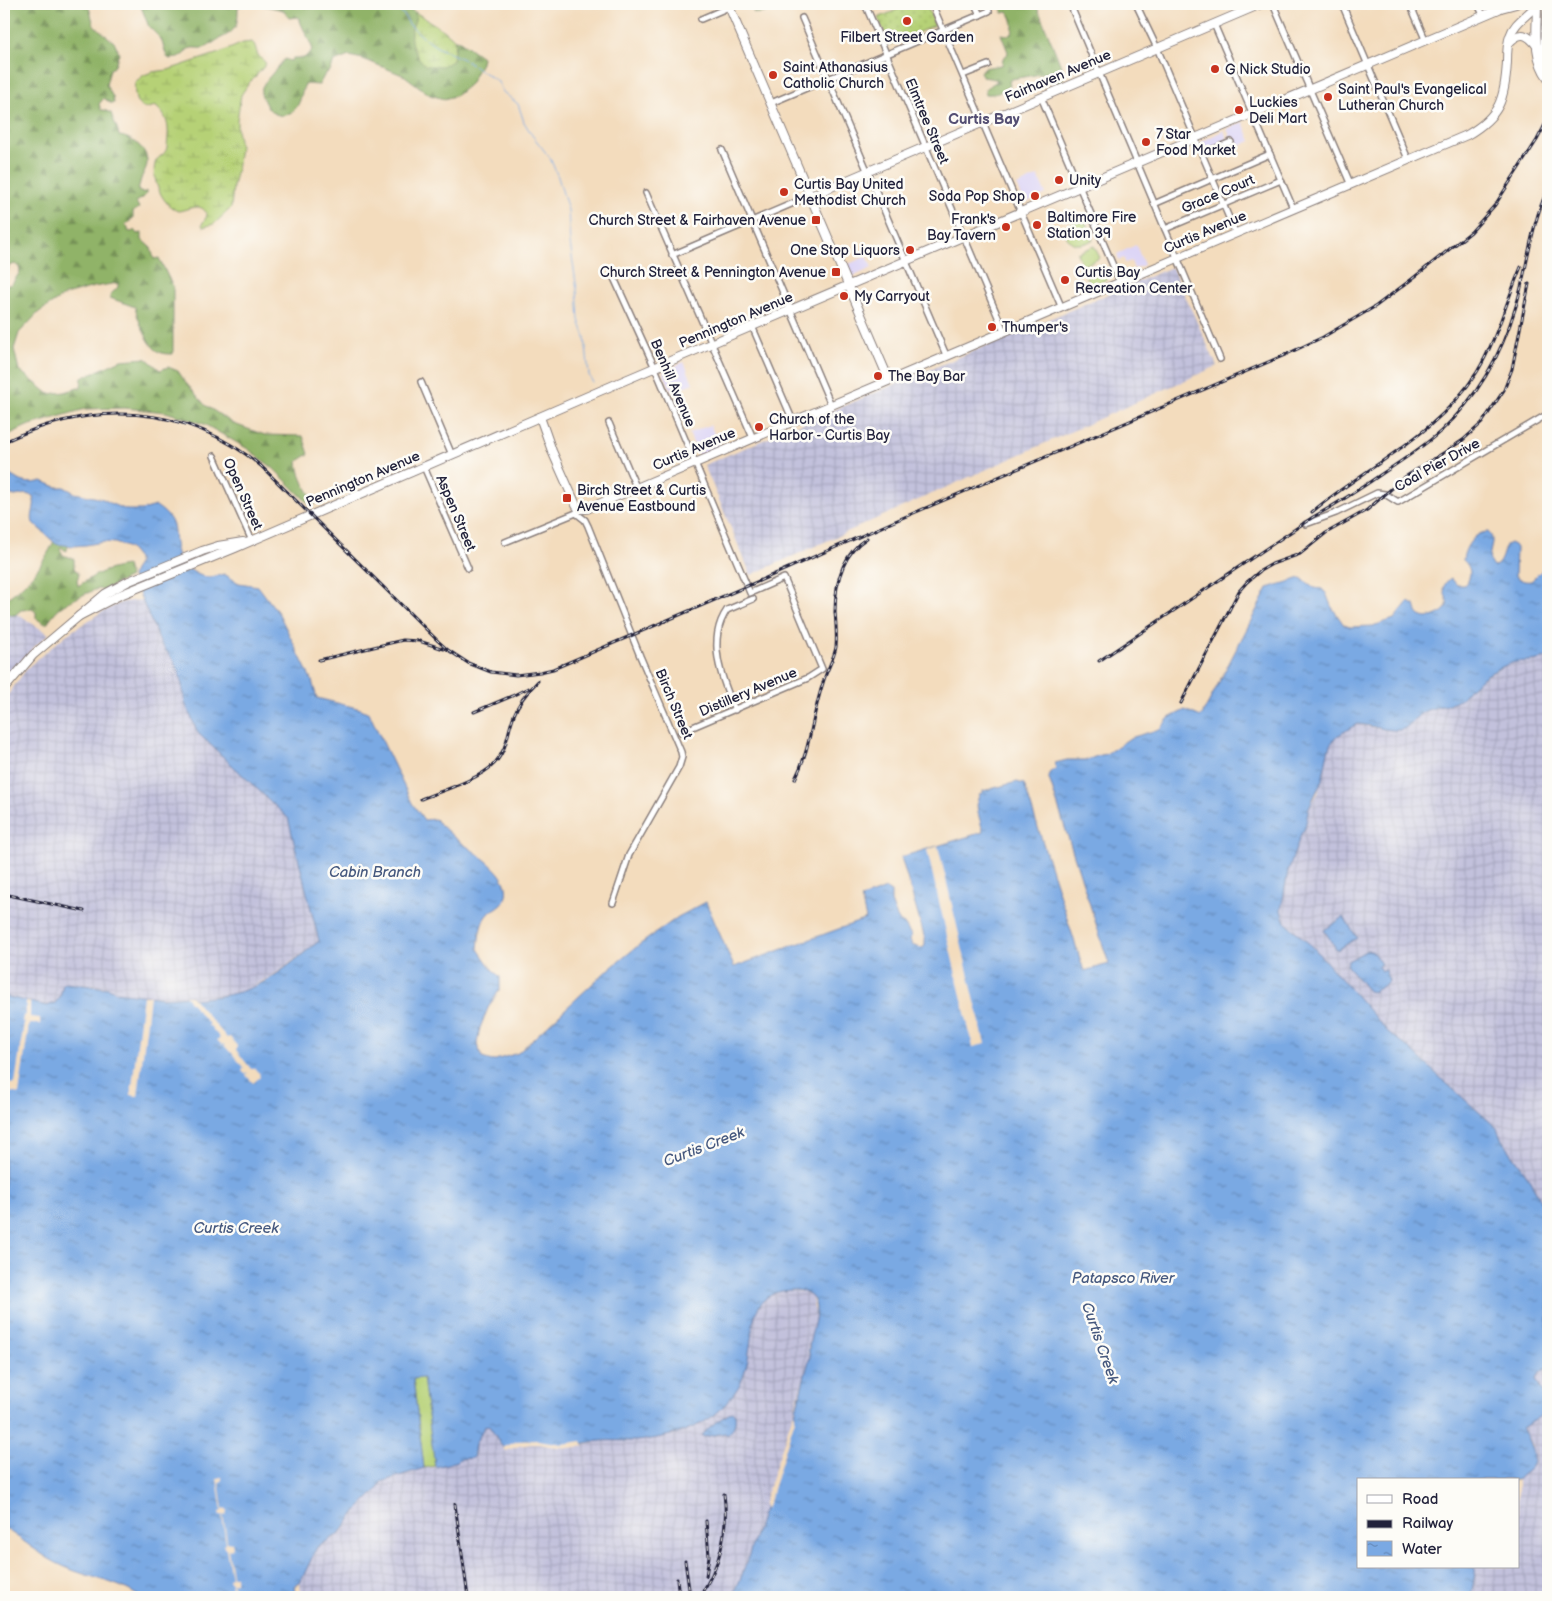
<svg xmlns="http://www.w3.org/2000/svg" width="1552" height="1601" font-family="'Balsamiq Sans',sans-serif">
  <defs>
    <pattern id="industrial-grid" width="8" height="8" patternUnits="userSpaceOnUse" patternTransform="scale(1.25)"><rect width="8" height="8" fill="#c2c1dc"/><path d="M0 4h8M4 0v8" fill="none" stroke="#a6a6be"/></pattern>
    <pattern id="forest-firs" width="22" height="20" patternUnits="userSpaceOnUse" patternTransform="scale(1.25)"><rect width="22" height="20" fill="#90b367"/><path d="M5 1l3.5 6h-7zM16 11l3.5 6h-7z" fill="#759156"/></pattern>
    <pattern id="wetland-marsh" width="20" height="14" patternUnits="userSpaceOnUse" patternTransform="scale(1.25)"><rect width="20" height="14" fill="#b6d176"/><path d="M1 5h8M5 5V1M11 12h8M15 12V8" fill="none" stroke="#9cb367"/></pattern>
    <pattern id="garden-dots" width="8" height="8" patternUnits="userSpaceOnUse" patternTransform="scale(1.25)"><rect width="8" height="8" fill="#b6d176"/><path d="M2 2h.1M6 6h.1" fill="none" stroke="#9cb367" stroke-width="1.8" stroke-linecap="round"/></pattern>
    <pattern id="water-ripples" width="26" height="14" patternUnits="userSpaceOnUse" patternTransform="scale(1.25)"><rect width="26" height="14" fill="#7aa9e3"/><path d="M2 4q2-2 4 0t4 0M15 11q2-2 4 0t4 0" fill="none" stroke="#6489b9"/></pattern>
  </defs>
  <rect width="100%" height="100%" fill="#fdfcf7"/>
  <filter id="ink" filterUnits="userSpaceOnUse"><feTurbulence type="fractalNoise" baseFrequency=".02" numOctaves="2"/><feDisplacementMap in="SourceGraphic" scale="10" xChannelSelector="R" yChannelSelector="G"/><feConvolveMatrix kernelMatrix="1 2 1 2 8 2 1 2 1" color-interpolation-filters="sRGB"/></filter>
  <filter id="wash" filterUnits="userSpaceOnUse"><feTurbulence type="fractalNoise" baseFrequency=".0096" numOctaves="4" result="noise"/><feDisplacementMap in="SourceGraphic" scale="20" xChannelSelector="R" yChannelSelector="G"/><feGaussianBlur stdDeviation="1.12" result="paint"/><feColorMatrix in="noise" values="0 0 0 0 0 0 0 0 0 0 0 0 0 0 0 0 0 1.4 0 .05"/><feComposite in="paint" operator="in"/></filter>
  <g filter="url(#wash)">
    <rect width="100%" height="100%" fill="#f3dcbd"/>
    <g fill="#ddd5f6">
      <path d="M1243 122 1251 141 1235 148 1227 129Z"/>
      <path d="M1224 130 1228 141 1204 151 1201 142Z"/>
      <path d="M1038 176 1046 194 1025 203 1017 186Z"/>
      <path d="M1136 245 1144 265 1134 269 1131 261 1125 263 1124 258 1119 260 1117 254Z"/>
      <path d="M867 256 872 268 852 277 847 265Z"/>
      <path d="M684 362 693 383 672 392 663 372Z"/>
      <path d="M710 425 720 446 698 455 689 433Z"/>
    </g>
    <g fill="url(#industrial-grid)">
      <path d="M1172 267 1217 366 751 575 704 465Z"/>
      <path d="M141 600 151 619 161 644 174 661 181 679 185 703 288 818 319 941 278 972 249 989 233 994 194 999 191 996 164 998 117 992 108 988 91 985 63 984 60 997 55 1003 47 1006 4 996V700L28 667 66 635 100 613 122 602Z"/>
      <path d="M4 606 49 634 32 649 4 683Z"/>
      <path d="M1548 657V1222L1538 1195 1523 1169 1502 1140 1497 1128 1445 1082 1410 1049 1388 1032 1314 948 1285 922 1281 910 1288 871 1301 834 1305 828 1309 807 1318 793 1328 752 1330 745 1337 736 1357 724 1380 729 1417 716 1424 711 1450 705 1459 700 1473 685 1483 678 1506 665 1514 661H1538Z"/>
      <path d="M786 1290 805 1292 812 1297 815 1312V1325L808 1347V1353L810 1357 798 1397 788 1439 770 1494 762 1513 740 1583 732 1597H301L300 1583 317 1547 340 1534 358 1509 377 1490 381 1482 424 1468 436 1467 459 1459 467 1458 484 1427 489 1426 502 1447 518 1443 581 1445 599 1441H635L677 1433 706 1421 718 1412 740 1384 755 1313 765 1297 773 1293Z"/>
      <path d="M1548 1367V1597H1471L1476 1567H1518V1480H1517L1520 1475 1530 1468 1532 1464V1445L1522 1428 1545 1413V1397L1536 1379 1540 1373Z"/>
    </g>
    <g fill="#b6d176" stroke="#6c7a58">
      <path d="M1080 219H1084L1093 240C1081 246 1070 247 1065 233 1068 225 1073 222 1080 219Z"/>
      <path d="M1094 246 1100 258 1082 266 1077 253Z"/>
      <path d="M1102 265 1108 279 1090 286 1084 272Z"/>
      <path d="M423 1377 435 1466 424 1468 413 1379Z"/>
    </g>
    <g fill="url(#forest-firs)" stroke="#596a51">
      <path d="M4 4H88L94 25 115 43 119 54 114 67 110 69 106 85 113 97 114 103H110L104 98 99 104 101 110H104L111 113C113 121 118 127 119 136 130 137 146 147 147 160 148 167 143 173 141 179 140 182 139 187 138 191L143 193 146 191V194L143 198 136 202 139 208 133 212V219H130V222L125 224 128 227V231L132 232 134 230 137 234 142 233V240L151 248 154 259 159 258 173 287V354C167 354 163 354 157 351 148 344 137 318 135 307L110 298V295L118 287V283L94 287 65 295 39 312 19 333 14 349 19 370 49 394 65 392 81 387 82 378 121 360 146 358 160 370 168 367 178 371 186 383 205 405 234 424 265 435 303 436 309 454 298 461C299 478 307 490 316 504L311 506 273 468 248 449 204 424 166 412 125 408 85 409 27 426 4 437V286L12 284 20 272 19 267 15 264 9 266 7 274 4 276Z"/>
      <path d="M140 4H247L238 7C238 24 237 31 221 38 214 41 210 47 203 48 198 49 192 46 187 50 186 50 186 52 185 53 181 57 176 57 170 59L167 57 161 39 149 27Z"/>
      <path d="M257 4H400L415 12 416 17 411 33 455 50V40L460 41 482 57 481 63 470 84 457 95 444 99 430 95 405 76 363 59 349 56 334 62 330 71 325 74 319 85 305 84C300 94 302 104 292 112 281 120 269 113 264 101 263 98 260 94 261 90 263 81 279 68 284 59L291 61 293 58H304L311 52 312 47 298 17 289 18 283 10Z"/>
      <path d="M757 4H785L787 8C781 15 778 11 771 9 767 13 758 15 753 12V8Z"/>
      <path d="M1002 4H1036L1063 71 1064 77C1058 89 1053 81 1048 74L1046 73 1012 79 1009 81 1010 86C1004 91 995 95 986 94L985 89 997 81 995 79 983 77 980 72 983 68 1002 65 1003 58 1007 55 1008 52 1001 34 1008 35 1012 34C1014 26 1013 19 1008 12L1003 13 1000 6Z"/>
      <path d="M54 541 56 544 69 545 66 551 61 547 60 549 63 555 74 559V568L79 574 77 580 78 586C96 574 105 569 127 566L130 577 102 591 100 589C94 589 91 592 85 594 69 602 56 606 48 623H43L36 618V612L32 609 21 610 15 615H11L4 610V600C25 587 44 564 54 541Z"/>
    </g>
    <g fill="url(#wetland-marsh)" stroke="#6c7a58">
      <path d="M415 12 445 31 455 40 453 61 442 66H426C417 57 409 46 411 33 412 25 417 20 415 12Z"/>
      <path d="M252 42C257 46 255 51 259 56 261 59 264 60 266 64L255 77 249 83 241 95 237 120V130L240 145 238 164 233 186 231 208 214 224 203 227 202 224 207 216C203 200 188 210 178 211 163 206 151 179 155 164 156 158 161 157 165 152 168 148 167 142 168 137 169 124 166 114 155 106 152 107 149 108 146 108 134 108 134 90 135 82L144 75 152 72 168 70 222 52 243 43Z"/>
    </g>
    <path fill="url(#garden-dots)" stroke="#6c7a58" d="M910 4H926L935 25 890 45 878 18Z"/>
    <g fill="url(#water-ripples)" stroke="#4e668f">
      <path d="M4 470C16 480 26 486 42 481L56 487H64L75 493 103 499 114 505 127 510H142L156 506C182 523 170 534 178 556 181 565 199 578 209 577 213 577 219 575 224 574L239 583 258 586 279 614 312 681 317 698 361 709 369 713 412 803 424 820 435 819C441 825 448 832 455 838 470 850 518 875 504 901 501 907 491 910 486 916 480 924 479 939 478 949L491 968 500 977V989L488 1008 480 1028 477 1043 482 1058 492 1061 518 1053 602 975 639 945 678 917 706 902 734 967 866 919 861 898 886 889 891 892V902L896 915 900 922 904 924 911 935 910 940 912 945 917 947 923 948 925 945V939L901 857 983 832C981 820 971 801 983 791L1017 782 1024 784 1084 971 1109 964 1048 775 1052 770 1056 769 1055 763 1067 760H1087L1097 756 1106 754 1130 738 1160 729 1169 718 1185 710 1201 717 1268 588 1301 578 1315 588 1322 589 1326 593 1331 606 1344 625 1350 627 1373 626 1394 619 1408 602 1415 605C1417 610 1416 615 1423 617 1428 619 1430 617 1434 616 1464 605 1431 591 1451 578L1457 585H1464C1472 577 1472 568 1463 560 1464 548 1474 532 1488 532 1499 541 1483 556 1493 567 1502 564 1502 553 1506 545L1510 543 1514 545 1516 548 1515 576C1521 580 1524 582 1531 581L1548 564V657C1534 664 1518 658 1504 666 1493 671 1481 678 1472 686 1468 690 1464 696 1459 700 1448 707 1434 706 1423 712 1414 717 1408 730 1399 730 1385 731 1371 725 1357 724L1337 736 1330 745 1328 752 1322 781 1309 807 1305 828 1301 834 1288 871 1281 910 1283 917 1285 922 1314 948 1388 1032 1410 1049 1445 1082 1497 1128 1502 1140 1523 1169 1538 1195 1548 1222V1367L1540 1373 1536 1379 1545 1397V1413L1522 1428C1528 1438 1539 1459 1529 1469 1525 1473 1520 1475 1517 1480H1358V1567H1476L1471 1597H732C746 1571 752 1542 762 1514 771 1489 781 1465 788 1439 796 1412 802 1384 810 1357 803 1341 831 1302 804 1292 797 1289 789 1290 782 1291 750 1298 754 1326 749 1352 748 1362 744 1375 740 1384 735 1393 726 1404 719 1411 699 1430 661 1439 635 1441 623 1441 612 1440 601 1441 591 1441 581 1445 571 1445 558 1446 546 1442 533 1442 524 1443 513 1447 504 1449L489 1426 484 1427 475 1444 473 1458 459 1459 458 1461 436 1467 435 1466 423 1378 413 1379 424 1468 381 1482 377 1490 358 1509 339 1534 317 1547 300 1583 294 1586 295 1593 291 1597H140C118 1581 89 1578 65 1567 43 1558 24 1540 4 1528V996L47 1006 55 1003 60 997 63 984 66 983 108 988 117 992 164 998 191 996 194 999C212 997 231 996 248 989 274 980 297 958 319 941L288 818 198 733 185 703 181 679 174 661 161 644 132 577 134 570 138 564V559L129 548 115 543 103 542 86 545 73 546 56 544 33 523C30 514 37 507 33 496L26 494 15 496 4 493Z"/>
      <path d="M1344 917 1357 938 1337 950 1324 930Z"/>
      <path d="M1367 950 1372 951 1381 964 1378 966 1381 971 1384 969 1389 980 1388 983 1373 992 1368 991 1347 966 1348 961Z"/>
      <path d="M732 1412 735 1414C736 1423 734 1430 727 1435L725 1433 704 1437 701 1435 717 1421Z"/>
    </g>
    <g fill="#f3dcbd">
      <path d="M938 846 985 1044 973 1047 927 850Z"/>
      <path d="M143 996H150L138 1096 131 1095Z"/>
      <path d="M185 996H191L227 1038 230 1037 237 1046 236 1050 251 1069H255L260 1074 259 1075 260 1077 253 1083 246 1075 248 1073 245 1074 242 1071 244 1068 231 1052H230L223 1044 222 1045 217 1040 220 1038 210 1026H208L209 1024 196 1009 195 1010V1007Z"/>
      <path d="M26 1001 30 1002V1017L40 1018V1024H29L19 1094 4 1091V1083L15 1084 24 1023 22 1022 23 1016 26 1015Z"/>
      <path d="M793 1414 795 1415V1419L769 1502 766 1509 764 1506V1502Z"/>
      <path d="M538 1440 562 1444 582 1441 584 1446 569 1448 549 1446 540 1444H531L519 1446 505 1451 503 1448 517 1441Z"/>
      <path d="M222 1477V1481L219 1482 223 1510 225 1508 227 1510 226 1516 223 1515 227 1542 232 1543 233 1548 230 1550 228 1549 232 1576H236V1583H233L235 1597H233L231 1582H229L228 1578 231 1577 226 1548H224V1545L226 1544 222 1515H220L219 1512 222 1511 217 1478Z"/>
    </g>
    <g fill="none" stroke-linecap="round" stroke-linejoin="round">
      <path stroke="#7aa9e3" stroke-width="1" d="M389 4 404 15 409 24 425 39 437 47 467 61 498 82 503 92 518 104 524 122 532 135 550 158 558 177 568 210 570 243 577 290 579 320 585 337 589 375 593 383"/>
    </g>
  </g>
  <g filter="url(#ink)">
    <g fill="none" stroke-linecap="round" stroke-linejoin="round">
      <defs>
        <g id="street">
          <path d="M865 4 1004 331"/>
          <path d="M932 4 1061 306"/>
          <path d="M975 4 980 15"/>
          <path d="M1070 4 1220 359"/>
          <path d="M1136 4 1157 48 1235 232"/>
          <path d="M1273 4 1350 183"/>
          <path d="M1342 4 1408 159"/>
          <path d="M1410 4 1425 39"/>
          <path d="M1478 4 1483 15"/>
          <path d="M802 18 946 355"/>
          <path d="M701 19 729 7"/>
          <path d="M1214 24 1293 208"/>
          <path d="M963 75 988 65"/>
          <path d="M1041 97 1120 282"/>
          <path d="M771 103 989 11"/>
          <path d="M722 150 831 405"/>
          <path d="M1202 154 1231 142"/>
          <path d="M646 193 753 438"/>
          <path d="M1154 204 1270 154"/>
          <path d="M1165 229 1281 180"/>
          <path d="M672 255 810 196"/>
          <path d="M614 278 655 368 750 593 784 578 822 669 808 678 681 732"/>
          <path d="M752 326 793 421"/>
          <path d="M421 382 452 455"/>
          <path d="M609 423 636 487"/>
          <path d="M214 456 252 541"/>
          <path d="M424 467 468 568"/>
          <path d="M576 513 585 520 588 526 640 656 681 752 682 757 679 767 629 855 613 903"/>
          <path d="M1306 524 1336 513 1377 493 1385 494 1398 502 1548 414"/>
          <path d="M505 542 576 513 578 511"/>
          <path d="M735 710C722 680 706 640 727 610L753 599"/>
        </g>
        <g id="secondary">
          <path d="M728 4 889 380"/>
          <path d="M1537 4C1537 28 1532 57 1548 78"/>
          <path d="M1548 4C1547 24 1541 47 1548 66"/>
          <path d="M1501 8 1516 4"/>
          <path d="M1509 43C1520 30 1528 34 1537 46"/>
          <path d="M810 196 1261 4"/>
          <path d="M540 417 552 451 576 505 579 509H587L1467 135C1500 116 1505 99 1507 62 1507 53 1507 44 1510 36 1514 22 1529 15 1537 4"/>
          <path d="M79 616 120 595 235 548 616 384 1499 9 1505 4"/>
          <path d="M4 689 33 655 105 594 129 581 202 551 218 546 243 542"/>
        </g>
      </defs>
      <use href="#street" stroke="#8a7f7c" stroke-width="8"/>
      <use href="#secondary" stroke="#8a7f7c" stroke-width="10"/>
      <use href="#street" stroke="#fff" stroke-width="5"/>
      <use href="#secondary" stroke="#fff" stroke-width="8"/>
      <defs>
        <g id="rail">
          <path d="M4 442C91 400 185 403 261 466L438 641 448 650 468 663 491 672 516 675 540 672 553 669 759 581 895 521 1287 354 1323 337 1376 306 1412 279 1471 232 1495 205 1537 140 1548 119"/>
          <path d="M1312 512C1368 465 1437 436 1477 372 1497 339 1506 302 1521 267"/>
          <path d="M319 660 403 640 419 641 444 649"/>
          <path d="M1099 661 1313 517C1337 504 1360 489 1383 473 1403 460 1423 447 1441 431 1478 397 1502 353 1516 306 1528 267 1530 226 1548 189"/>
          <path d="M1181 703 1239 591 1247 582 1260 571 1272 564 1300 554 1326 533 1367 510 1405 477 1448 450 1463 440 1482 423 1504 390 1512 369 1529 284"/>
          <path d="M474 712 512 696 528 688"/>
          <path d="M795 779C811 748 812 715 823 683 826 671 834 659 836 647 837 635 836 623 835 612 835 584 842 554 867 538"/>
          <path d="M421 799C441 791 480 779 494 764 508 749 507 732 514 715 519 701 528 691 538 681"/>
          <path d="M4 894 84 911"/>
          <path d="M455 1504 468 1597"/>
          <path d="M706 1521 709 1556 706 1576"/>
          <path d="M685 1561 689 1589 688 1597"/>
          <path d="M677 1579 679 1597"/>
          <path d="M699 1597C720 1567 729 1531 724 1494"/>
        </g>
      </defs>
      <use href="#rail" stroke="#22223b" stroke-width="3"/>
      <use href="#rail" stroke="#fdfcf7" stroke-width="1" stroke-dasharray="4" stroke-linecap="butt"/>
    </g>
  </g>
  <g fill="#c8321e" stroke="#fdfcf7" stroke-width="2">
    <circle cx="907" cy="21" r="5"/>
    <circle cx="1215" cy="69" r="5"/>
    <circle cx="773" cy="75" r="5"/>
    <circle cx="1328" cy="97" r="5"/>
    <circle cx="1239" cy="110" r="5"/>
    <circle cx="1146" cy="142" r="5"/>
    <circle cx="1059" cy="180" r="5"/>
    <circle cx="784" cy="192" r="5"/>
    <circle cx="1035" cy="196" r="5"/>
    <rect x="811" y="215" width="10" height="10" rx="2.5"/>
    <circle cx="1037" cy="225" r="5"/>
    <circle cx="1006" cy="227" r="5"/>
    <circle cx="910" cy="250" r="5"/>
    <rect x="831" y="267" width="10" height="10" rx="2.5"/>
    <circle cx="1065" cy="280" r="5"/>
    <circle cx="844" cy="296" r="5"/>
    <circle cx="992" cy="327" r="5"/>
    <circle cx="878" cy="376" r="5"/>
    <circle cx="759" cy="427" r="5"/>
    <rect x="562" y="493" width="10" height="10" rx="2.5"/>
  </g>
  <g text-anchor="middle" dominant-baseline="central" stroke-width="5" stroke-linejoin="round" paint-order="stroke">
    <g font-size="14" fill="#22223b" stroke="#fdfcf7" text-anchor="start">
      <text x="907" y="37" text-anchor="middle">Filbert Street Garden</text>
      <text x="783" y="67">Saint Athanasius<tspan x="783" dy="16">Catholic Church</tspan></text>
      <text x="1225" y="69">G Nick Studio</text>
      <text x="1338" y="89">Saint Paul's Evangelical<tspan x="1338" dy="16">Lutheran Church</tspan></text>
      <text x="1249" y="102">Luckies<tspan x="1249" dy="16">Deli Mart</tspan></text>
      <text x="1156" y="134">7 Star<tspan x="1156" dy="16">Food Market</tspan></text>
      <text x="1069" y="180">Unity</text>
      <text x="794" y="184">Curtis Bay United<tspan x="794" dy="16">Methodist Church</tspan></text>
      <text x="1025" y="196" text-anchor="end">Soda Pop Shop</text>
      <text x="1047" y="217">Baltimore Fire<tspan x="1047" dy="16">Station 39</tspan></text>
      <text x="996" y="219" text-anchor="end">Frank's<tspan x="996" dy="16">Bay Tavern</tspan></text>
      <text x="806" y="220" text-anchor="end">Church Street &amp; Fairhaven Avenue</text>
      <text x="900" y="250" text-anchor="end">One Stop Liquors</text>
      <text x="826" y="272" text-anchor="end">Church Street &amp; Pennington Avenue</text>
      <text x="1075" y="272">Curtis Bay<tspan x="1075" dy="16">Recreation Center</tspan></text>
      <text x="854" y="296">My Carryout</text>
      <text x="1002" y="327">Thumper's</text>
      <text x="888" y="376">The Bay Bar</text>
      <text x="769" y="419">Church of the<tspan x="769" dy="16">Harbor - Curtis Bay</tspan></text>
      <text x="577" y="490">Birch Street &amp; Curtis<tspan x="577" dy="16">Avenue Eastbound</tspan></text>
    </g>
    <g font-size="14" fill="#22223b" stroke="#fdfcf7">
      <text transform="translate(1058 76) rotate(-23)">Fairhaven Avenue</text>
      <text transform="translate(927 121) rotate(67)">Elmtree Street</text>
      <text transform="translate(1218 194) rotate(-23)">Grace Court</text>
      <text transform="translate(1205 232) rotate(-23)">Curtis Avenue</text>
      <text transform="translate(736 320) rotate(-23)">Pennington Avenue</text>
      <text transform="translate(673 383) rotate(67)">Benhill Avenue</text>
      <text transform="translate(694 449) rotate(-23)">Curtis Avenue</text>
      <text transform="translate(1437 465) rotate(-29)">Coal Pier Drive</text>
      <text transform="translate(363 479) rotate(-23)">Pennington Avenue</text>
      <text transform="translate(243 494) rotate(66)">Open Street</text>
      <text transform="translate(456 513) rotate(67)">Aspen Street</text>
      <text transform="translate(748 692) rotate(-23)">Distillery Avenue</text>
      <text transform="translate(674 704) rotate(67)">Birch Street</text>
    </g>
    <g font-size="15" font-weight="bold" fill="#544f73" stroke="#fdfcf7">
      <text x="984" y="119">Curtis Bay</text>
    </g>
    <g font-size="15" font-style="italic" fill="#45587e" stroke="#fdfcf7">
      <text x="375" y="872">Cabin Branch</text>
      <text transform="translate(704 1147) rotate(-21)">Curtis Creek</text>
      <text x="236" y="1228">Curtis Creek</text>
      <text x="1123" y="1278">Patapsco River</text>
      <text transform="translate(1100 1343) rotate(71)">Curtis Creek</text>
    </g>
  </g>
  <rect width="1552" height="1601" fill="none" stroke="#fdfcf7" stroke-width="20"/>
  <rect x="1357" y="1478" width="162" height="90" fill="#fdfcf7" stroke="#a5a5ac"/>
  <rect x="1367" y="1495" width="25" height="8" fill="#ffffff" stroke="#a5a5ac"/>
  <text x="1402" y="1504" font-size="15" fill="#22223b">Road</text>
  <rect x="1367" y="1520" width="25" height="8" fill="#22223b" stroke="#a5a5ac"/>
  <text x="1402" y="1528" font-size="15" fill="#22223b">Railway</text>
  <rect x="1367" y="1541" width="25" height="15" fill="url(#water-ripples)" stroke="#a5a5ac"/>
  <text x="1402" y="1554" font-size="15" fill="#22223b">Water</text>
</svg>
